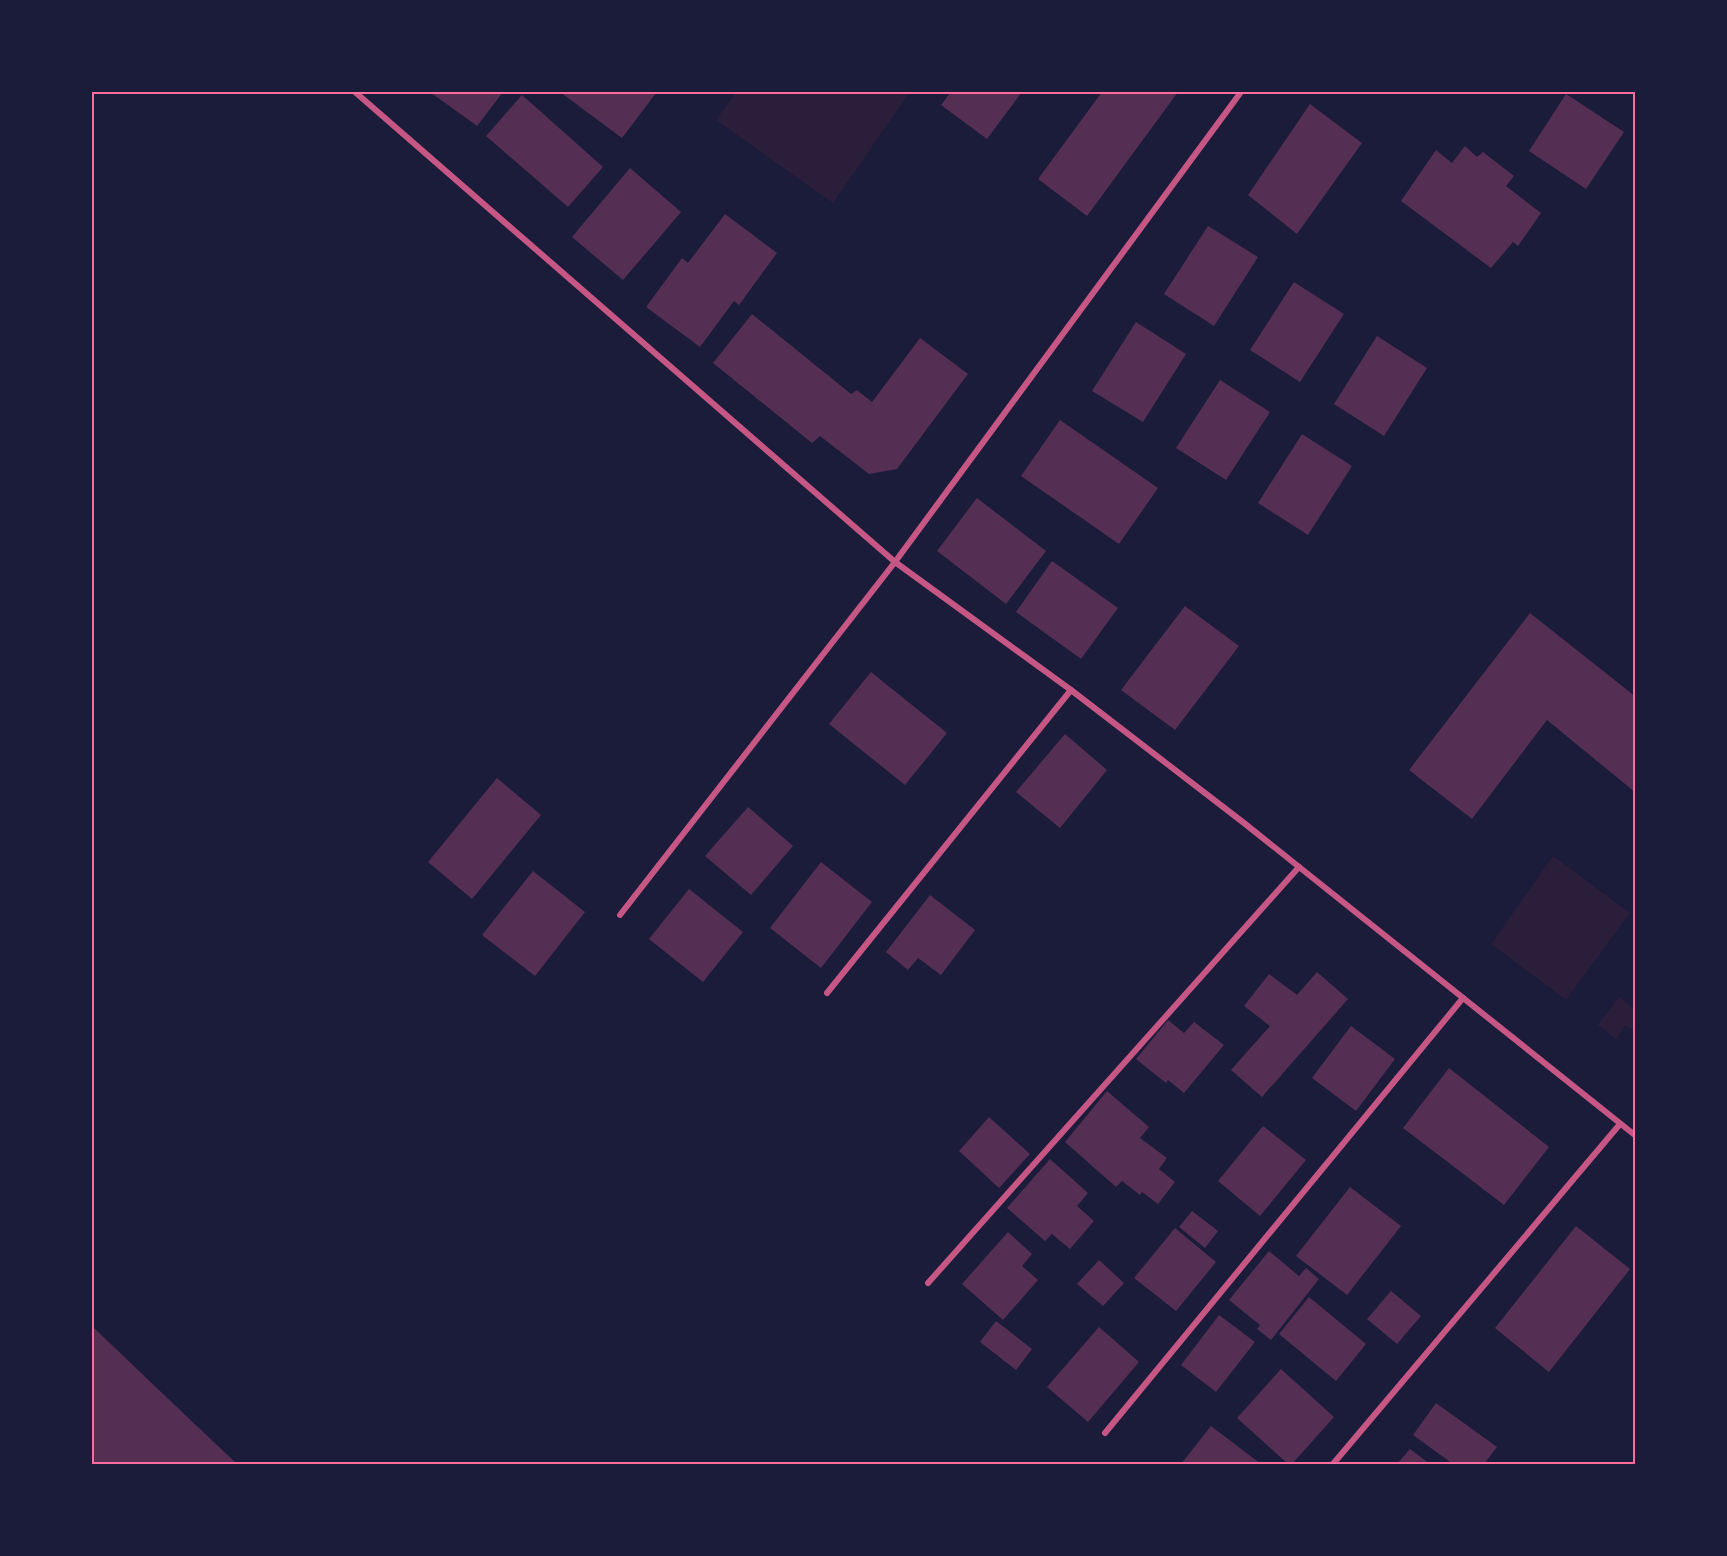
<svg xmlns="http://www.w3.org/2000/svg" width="1727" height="1556" font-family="'IBM Plex Sans',sans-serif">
  <rect width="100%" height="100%" fill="#1b1b3a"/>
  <g fill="#2a1e3b">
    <path d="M736 92H910L833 203 716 120Z"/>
    <path d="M1553 856 1630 913 1566 1000 1491 944Z"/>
    <path d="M1619 997 1635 1010V1032L1626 1025 1616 1039 1598 1025Z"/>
  </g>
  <g fill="#542f53">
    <path d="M430 92H503L477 126Z"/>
    <path d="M560 92H654L656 93 622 138Z"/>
    <path d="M951 92H1022L987 139 941 105Z"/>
    <path d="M1102 92H1178L1087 216 1038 179Z"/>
    <path d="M1566 94 1624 132 1586 189 1529 151Z"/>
    <path d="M522 95 603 167 568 207 486 136Z"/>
    <path d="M1310 104 1362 143 1297 234 1248 195Z"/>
    <path d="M1465 146 1477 157 1483 152 1514 176 1506 186 1541 213 1518 246 1513 242 1491 268 1401 201 1436 150 1452 163Z"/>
    <path d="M630 168 681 212 623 280 572 237Z"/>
    <path d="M725 214 777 253 739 305 734 301 700 347 646 307 682 258 688 263Z"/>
    <path d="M1208 226 1258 257 1214 326 1164 294Z"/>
    <path d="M1294 282 1344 314 1300 382 1250 350Z"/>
    <path d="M752 314 851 394 857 390 872 402 920 338 968 374 897 469 869 474 820 436 812 443 713 363Z"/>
    <path d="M1136 322 1186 354 1143 422 1092 391Z"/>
    <path d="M1377 336 1427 368 1384 436 1334 404Z"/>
    <path d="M1220 380 1270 412 1226 480 1176 448Z"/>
    <path d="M1060 420 1158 488 1119 544 1021 476Z"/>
    <path d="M1302 434 1352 466 1308 535 1258 503Z"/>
    <path d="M977 498 1046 551 1006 604 937 551Z"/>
    <path d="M1052 561 1118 608 1081 659 1016 612Z"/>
    <path d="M1185 606 1239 646 1175 730 1121 690Z"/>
    <path d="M1530 613 1636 697V793L1547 720 1472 819 1409 770Z"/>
    <path d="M871 672 947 733 905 785 829 724Z"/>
    <path d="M1065 734 1107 770 1060 828 1016 792Z"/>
    <path d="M497 778 541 815 472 899 428 862Z"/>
    <path d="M748 807 793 846 751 895 705 856Z"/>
    <path d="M821 862 872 902 821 968 770 928Z"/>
    <path d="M533 871 585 912 535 976 482 935Z"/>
    <path d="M689 889 743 932 703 982 649 939Z"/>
    <path d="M930 895 975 930 941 975 918 958 908 970 886 952Z"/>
    <path d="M1317 972 1348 999 1262 1097 1231 1070 1270 1026 1244 1006 1269 974 1297 995Z"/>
    <path d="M1168 1020 1184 1033 1194 1022 1224 1045 1184 1093 1168 1080 1166 1083 1136 1059Z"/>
    <path d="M1351 1026 1395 1059 1356 1111 1312 1078Z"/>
    <path d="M1449 1068 1549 1147 1504 1205 1403 1128Z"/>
    <path d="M1107 1091 1149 1127 1140 1138 1167 1158 1159 1169 1175 1182 1158 1204 1142 1192 1140 1195 1122 1181 1116 1187 1065 1142Z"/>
    <path d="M989 1117 1030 1154 999 1188 959 1151Z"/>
    <path d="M1263 1126 1306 1160 1260 1216 1218 1181Z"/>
    <path d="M1050 1159 1088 1193 1077 1206 1094 1221 1070 1249 1052 1234 1045 1241 1007 1208Z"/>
    <path d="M1350 1187 1401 1226 1347 1295 1296 1256Z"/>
    <path d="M1192 1211 1218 1231 1205 1248 1179 1227Z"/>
    <path d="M1576 1226 1630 1269 1549 1372 1495 1328Z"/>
    <path d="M1175 1228 1216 1262 1176 1311 1134 1278Z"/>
    <path d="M1008 1232 1032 1254 1022 1266 1038 1280 1003 1320 962 1284Z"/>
    <path d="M1269 1251 1299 1276 1306 1268 1319 1279 1271 1340 1257 1329 1260 1325 1229 1300Z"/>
    <path d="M1099 1260 1124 1283 1103 1306 1077 1284Z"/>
    <path d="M1391 1291 1421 1316 1397 1344 1367 1319Z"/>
    <path d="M1309 1297 1366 1344 1336 1381 1279 1334Z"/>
    <path d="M1219 1315 1255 1342 1216 1392 1181 1365Z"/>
    <path d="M996 1321 1032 1349 1016 1370 980 1342Z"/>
    <path d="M92 1326 162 1393 237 1464H92Z"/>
    <path d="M1099 1327 1139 1362 1088 1422 1047 1387Z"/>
    <path d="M1281 1369 1334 1417 1292 1464H1288L1237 1418Z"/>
    <path d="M1436 1403 1497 1447 1484 1464H1453L1413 1435Z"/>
    <path d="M1211 1426 1261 1464H1181Z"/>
    <path d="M1410 1449 1430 1464H1397Z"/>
  </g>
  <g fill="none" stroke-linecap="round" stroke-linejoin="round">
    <g stroke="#c65784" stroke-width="6">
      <path d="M355 92 895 562 1071 690 1244 823 1636 1136"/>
      <path d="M620 915 895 562 1241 92"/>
      <path d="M827 993 1071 690"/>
      <path d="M928 1283 1299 867"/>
      <path d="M1105 1433 1463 998"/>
      <path d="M1333 1464 1620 1124"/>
    </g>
  </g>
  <rect width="1727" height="1556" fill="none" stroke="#1b1b3a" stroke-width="186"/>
  <rect x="93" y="93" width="1541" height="1370" fill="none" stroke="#ff6b9d" stroke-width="2"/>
</svg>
